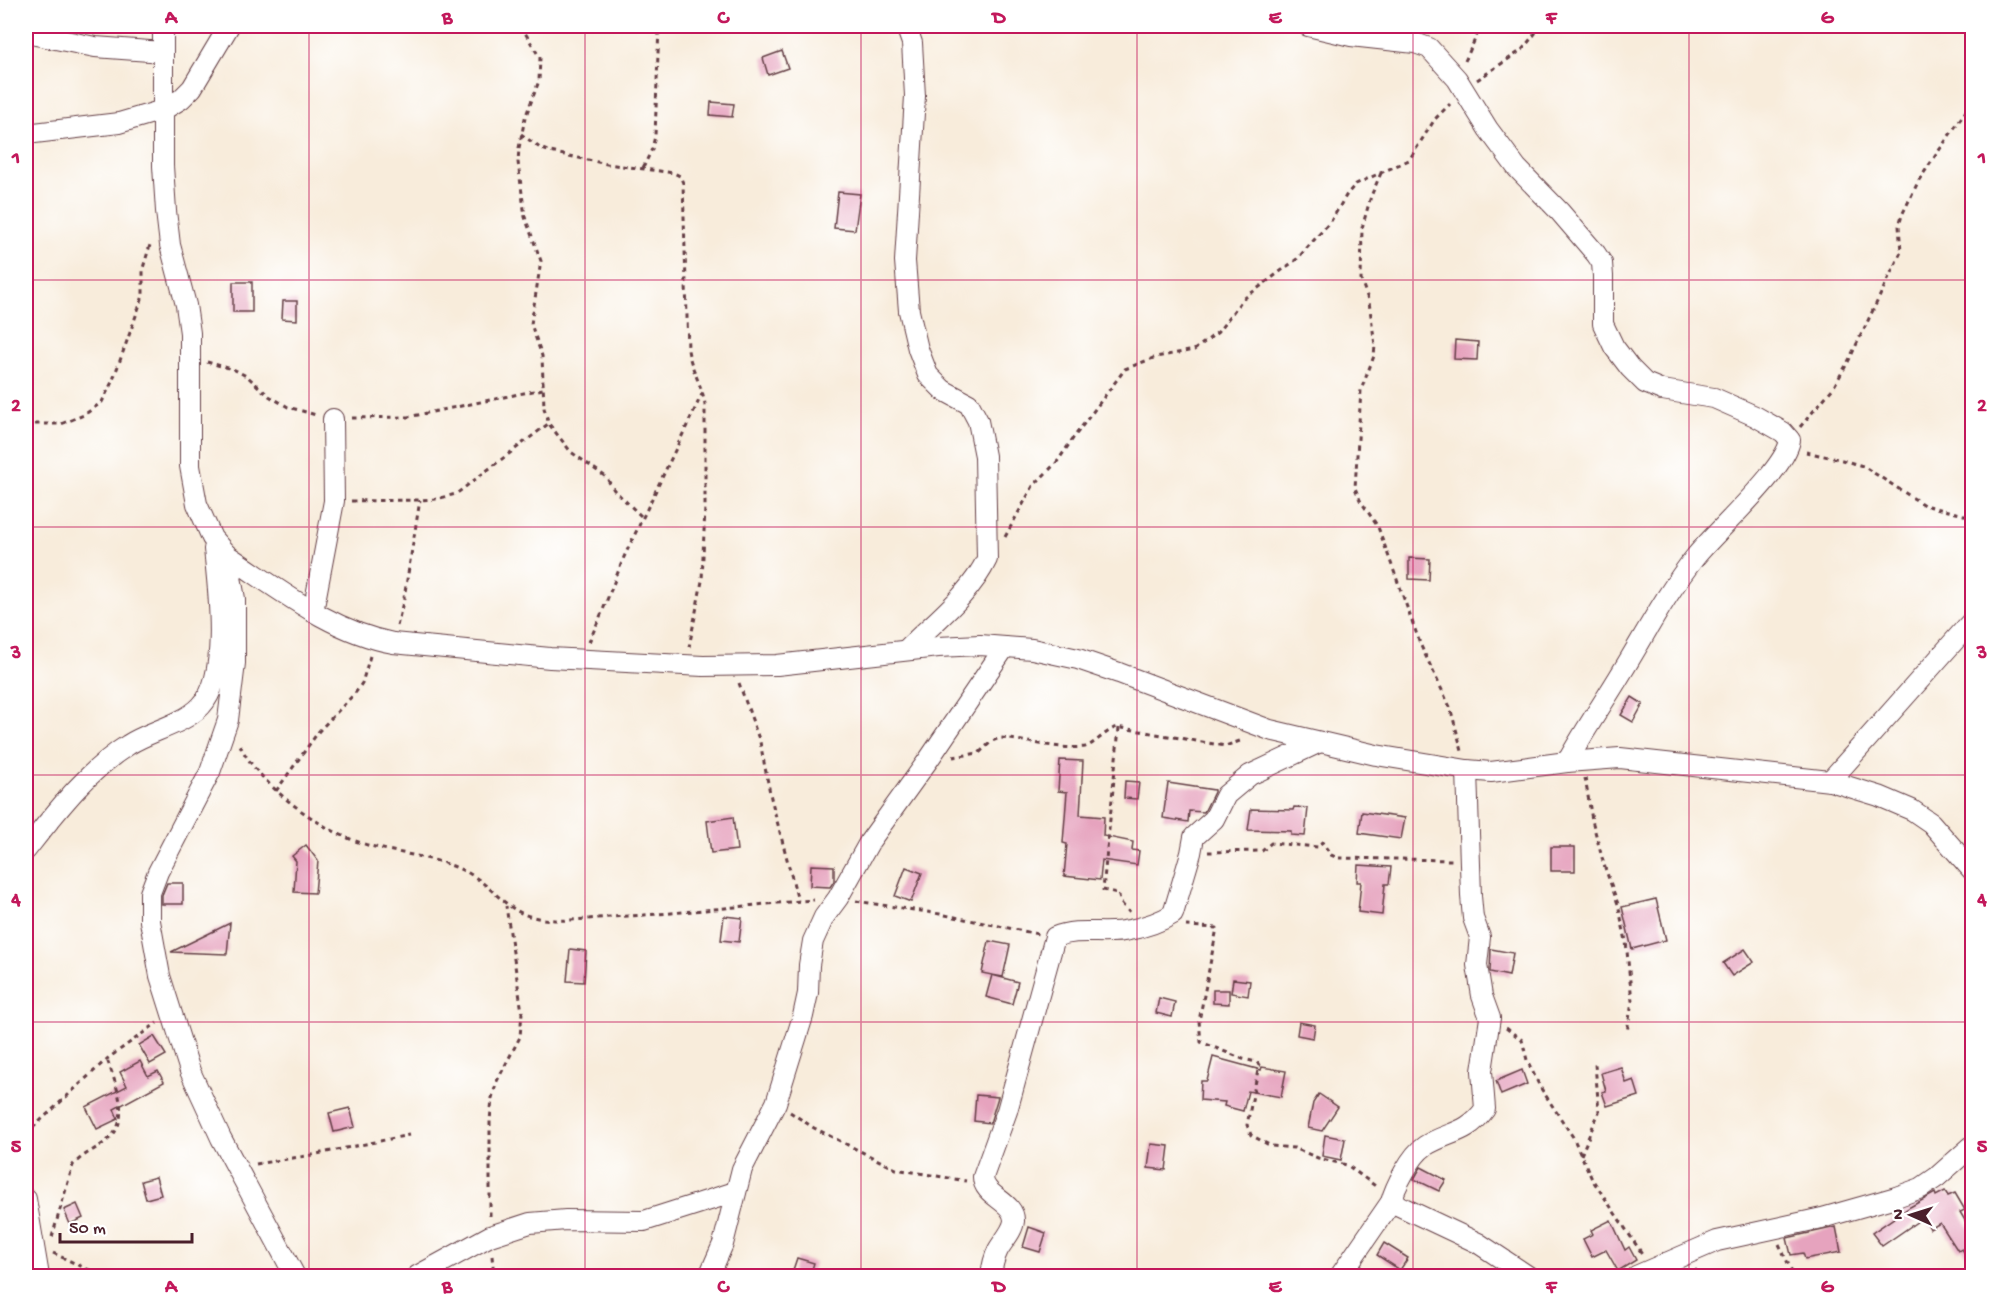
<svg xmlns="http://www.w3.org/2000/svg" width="1998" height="1302" font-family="'Gochi Hand',sans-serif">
  <rect width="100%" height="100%" fill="#fff"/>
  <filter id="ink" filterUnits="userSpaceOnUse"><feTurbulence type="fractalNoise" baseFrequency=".0167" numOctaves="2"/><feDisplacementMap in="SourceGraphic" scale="12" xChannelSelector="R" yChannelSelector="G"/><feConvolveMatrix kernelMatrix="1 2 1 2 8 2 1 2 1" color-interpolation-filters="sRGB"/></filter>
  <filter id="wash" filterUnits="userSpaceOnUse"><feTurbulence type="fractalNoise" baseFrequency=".008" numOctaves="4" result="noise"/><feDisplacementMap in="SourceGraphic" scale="24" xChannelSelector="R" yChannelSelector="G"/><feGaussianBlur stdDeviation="1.35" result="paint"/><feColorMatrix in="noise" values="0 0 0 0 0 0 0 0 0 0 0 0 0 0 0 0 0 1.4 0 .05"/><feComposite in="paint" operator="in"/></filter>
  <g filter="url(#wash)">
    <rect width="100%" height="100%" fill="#f8ecdb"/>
    <g id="blocks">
      <g fill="#e6a3be">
        <path d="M782 51 788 68 768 75 763 58Z"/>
        <path d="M711 102 734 104 732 117 710 115Z"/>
        <path d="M838 192 860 194 855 230 834 228Z"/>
        <rect x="233" y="282" width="19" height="30"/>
        <path d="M283 301H297V320L282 319Z"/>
        <path d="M1455 340 1478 342 1477 360 1454 359Z"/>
        <path d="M1409 558 1430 559 1429 580 1409 579Z"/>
        <path d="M1632 697 1643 704 1633 722 1621 715Z"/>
        <path d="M1060 760 1083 761 1080 815 1104 817 1103 836 1133 842 1132 850 1139 851 1137 865 1102 860 1100 880 1064 876 1067 844 1063 843 1067 792 1058 791Z"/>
        <path d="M1125 781 1139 782 1137 799 1124 798Z"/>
        <path d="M1168 783 1214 790V792L1204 812 1189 811 1188 822 1163 818Z"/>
        <path d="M1294 807 1308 808 1305 836 1291 835V831L1248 830 1251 809 1293 810Z"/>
        <path d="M1362 812 1405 818 1401 839 1359 833Z"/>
        <path d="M733 817 737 850 711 853 707 821Z"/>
        <path d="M306 845 318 861 315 893 294 892 296 861 292 856Z"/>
        <rect x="1551" y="847" width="24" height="24"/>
        <path d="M811 865 834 866V881L830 887 810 886Z"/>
        <path d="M1358 865 1391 867 1389 884H1385L1382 915 1358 912 1361 882H1357Z"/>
        <path d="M906 867 922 873 911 902 895 896Z"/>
        <path d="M167 883H183V904H162V895Z"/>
        <path d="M1656 899 1666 940 1632 949 1622 907Z"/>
        <path d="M724 916 742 918 739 942 721 940Z"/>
        <path d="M230 923 227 954 171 952 214 931Z"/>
        <path d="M989 941 1010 945 1003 977 992 975 1018 982 1012 1004 986 997 992 975 982 973Z"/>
        <path d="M570 949 586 951 584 982 567 981Z"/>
        <path d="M1491 949 1513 953 1509 976 1490 972Z"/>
        <path d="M1745 949 1754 962 1732 976 1723 963Z"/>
        <path d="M1233 979 1250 981 1248 996 1231 993Z"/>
        <path d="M1213 990H1229V1004L1213 1003Z"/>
        <path d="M1159 998 1175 1002 1172 1017 1156 1013Z"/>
        <path d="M1299 1022 1315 1025 1313 1038 1297 1035Z"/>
        <path d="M154 1036 166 1055 150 1064 139 1045Z"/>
        <path d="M1213 1057 1261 1070 1262 1067 1286 1071 1281 1097 1248 1091 1243 1111 1224 1106 1225 1102 1200 1100 1201 1081H1207Z"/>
        <path d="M140 1061 148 1076 158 1071 164 1082 114 1109 118 1119 97 1129 86 1107 127 1086 120 1072Z"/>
        <path d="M1621 1067 1626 1083 1634 1080 1639 1096 1607 1106 1602 1092 1606 1091 1601 1073Z"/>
        <path d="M1522 1070 1527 1084 1501 1095 1496 1081Z"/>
        <path d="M1319 1094 1338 1107 1322 1131 1308 1128 1313 1103Z"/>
        <path d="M976 1095 998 1097 990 1123 974 1121Z"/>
        <path d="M350 1108 355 1127 334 1132 329 1113Z"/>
        <path d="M1325 1135 1345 1139 1341 1160 1322 1156Z"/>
        <path d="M1151 1144 1169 1146 1166 1170 1148 1168Z"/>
        <path d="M1421 1167 1446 1180 1439 1191 1414 1179Z"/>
        <path d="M156 1177 161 1195 146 1199 141 1181Z"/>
        <path d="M1945 1191 1948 1196 1955 1193 1965 1210 1960 1212 1972 1232V1264L1962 1249 1958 1251 1940 1223 1930 1229 1924 1217 1882 1246 1872 1233 1910 1207 1935 1193 1936 1196Z"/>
        <path d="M77 1204 83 1218 70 1224 64 1210Z"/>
        <path d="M1611 1220 1625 1250 1629 1247 1636 1260 1618 1271 1606 1250 1592 1257 1583 1239 1593 1234 1591 1230Z"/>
        <path d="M1029 1227 1046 1233 1040 1252 1023 1247Z"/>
        <path d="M1836 1227 1841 1252 1805 1259 1803 1253 1791 1255 1787 1238Z"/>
        <path d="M1384 1243 1408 1258 1400 1270 1377 1255Z"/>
        <path d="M797 1258 814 1263 810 1276H802L792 1273Z"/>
      </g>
    </g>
  </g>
  <g filter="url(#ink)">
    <use href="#blocks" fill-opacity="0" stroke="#643e45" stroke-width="1.5"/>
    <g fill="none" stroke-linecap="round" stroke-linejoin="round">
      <defs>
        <g id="street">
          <path d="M163 26V166L166 211 170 245 186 305 190 333V466L197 504 212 538 227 555 235 599V663L228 720 210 772 158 872 150 893V921L160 976 190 1071 221 1138 295 1276"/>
          <path d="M906 26 912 43 915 96 905 261 909 311 918 349 928 375 943 390 969 404 978 421 985 456 987 559C970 595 935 621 907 649"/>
          <path d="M1308 26 1351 36 1415 43 1429 48 1457 79 1488 129 1517 168 1560 212 1596 254 1602 263 1603 276V324L1614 347 1630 368 1645 383 1662 390 1714 398 1755 416 1783 432 1790 440C1786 469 1716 531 1696 556 1667 592 1646 633 1622 672 1604 702 1584 731 1567 762"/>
          <path d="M26 33 95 47 163 52"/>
          <path d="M26 134 119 123 163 110 181 99 192 88 229 26"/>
          <path d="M227 555C279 589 330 631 393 643L550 658 703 666 777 665 938 647 980 645 1032 649 1078 659 1119 673 1270 730 1376 755 1467 770 1491 772 1567 762 1620 758 1830 781 1879 796 1912 810 1931 823 1972 870"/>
          <path d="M313 612 334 501 333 419"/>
          <path d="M1830 781 1972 621"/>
          <path d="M26 850C56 812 87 771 128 745 149 731 183 725 201 706 230 676 218 588 214 549"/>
          <path d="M26 1199 39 1276"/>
          <path d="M1391 1202 1478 1243 1528 1276"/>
          <path d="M417 1276 490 1236 530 1223 566 1220 644 1221 735 1192"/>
          <path d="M709 1276 723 1244 742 1169 776 1103 803 1016 808 993 809 965 813 941 824 917 838 898 870 841 929 759 1005 647"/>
          <path d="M991 1276C992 1267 994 1258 998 1250 1003 1241 1013 1231 1014 1221 1015 1201 983 1197 983 1177L1007 1111 1055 937C1079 927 1105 936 1129 930 1145 927 1160 922 1173 914L1191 853 1194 837 1214 819 1226 795 1250 775 1320 742"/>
          <path d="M1340 1276 1391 1202C1395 1187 1411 1155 1425 1146 1449 1131 1466 1135 1485 1109L1482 1071 1490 1018 1482 996 1477 965 1480 937 1473 918 1471 896 1467 770"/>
          <path d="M1636 1276 1717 1241 1822 1218 1896 1197 1921 1188 1937 1177 1972 1146"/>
        </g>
      </defs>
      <use href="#street" stroke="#643e45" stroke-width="22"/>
      <g stroke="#643e45" stroke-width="3" stroke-dasharray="4.5 4.5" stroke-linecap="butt">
        <path d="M521 26 540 58 539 81 525 118 519 148 518 162 525 217 541 261 531 324 542 356 544 408 549 424 571 452 606 477 614 490 642 517"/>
        <path d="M1465 61 1481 26"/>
        <path d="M1477 80 1522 50 1541 26"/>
        <path d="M521 134 540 148 550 152 607 164 674 173 680 176 683 183 688 350C691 369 702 385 705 404V507L702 581 689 647"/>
        <path d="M643 168 652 149 655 136 659 26"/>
        <path d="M1381 173 1371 196 1362 228 1361 280 1369 302 1375 345 1374 356 1361 390 1355 488 1360 500 1378 527 1421 646 1450 707 1462 751"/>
        <path d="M207 362 235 370 248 377 269 396 288 407 316 415"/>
        <path d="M352 418 408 417 543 389"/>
        <path d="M26 424H61L84 415 102 402 113 380 143 296V268L150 245"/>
        <path d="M1800 427 1833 388 1848 362 1901 252 1899 226 1902 215 1919 180 1972 102"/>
        <path d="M1806 452 1842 460 1863 466 1924 505 1972 517"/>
        <path d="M351 501 420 500 436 499 456 494 548 424"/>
        <path d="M1005 537 1033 486 1057 462 1074 437 1125 369 1156 357 1194 350 1218 332 1242 300 1297 259 1331 221 1347 194 1356 184 1409 160 1435 119 1450 104"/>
        <path d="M397 626 404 598 420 500"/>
        <path d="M589 642 603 610 624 557 703 392"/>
        <path d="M739 683 760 742 771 798 798 901"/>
        <path d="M1119 728 1103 890 1118 893 1121 903 1129 912"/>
        <path d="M240 745C256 781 312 823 348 838 387 855 432 853 470 874 493 887 506 911 533 917 558 923 585 919 610 917 678 914 746 905 814 900"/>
        <path d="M953 757 979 753 992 741 1000 738C1028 740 1057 750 1085 747 1094 745 1105 731 1117 727L1225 746 1243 740"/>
        <path d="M1585 778 1592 820 1604 865 1618 904 1626 941 1632 1001 1627 1032"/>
        <path d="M276 791 319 731 356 692 362 683 370 656"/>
        <path d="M1208 852 1262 851 1271 843 1318 847 1322 842 1331 855 1338 858 1452 860"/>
        <path d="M856 901 940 914 1038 934"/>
        <path d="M1186 926 1217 928 1199 1021 1201 1042 1243 1059 1257 1062 1259 1065 1247 1125 1251 1135 1271 1146 1294 1148 1318 1158 1347 1165 1378 1188"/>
        <path d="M1506 1028 1522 1040 1527 1060 1540 1087 1573 1137 1592 1179 1643 1255"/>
        <path d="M790 1112 814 1128 896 1169 966 1181"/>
        <path d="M26 1134 107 1059 157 1023"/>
        <path d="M1581 1155 1599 1112 1595 1064"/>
        <path d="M256 1164 312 1155 409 1135"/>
        <path d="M490 1216V1121L492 1098 497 1081 520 1037 522 1012 506 906"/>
        <path d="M52 1237 73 1165C82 1155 94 1150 104 1143 134 1122 116 1086 107 1059"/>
        <path d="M1779 1244 1794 1276"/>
        <path d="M53 1253 102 1276"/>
        <path d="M492 1256 494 1276"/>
        <path d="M1695 1269 1698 1276"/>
      </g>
      <use href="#street" stroke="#fff" stroke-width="20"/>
    </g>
  </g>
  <path fill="none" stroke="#c2185b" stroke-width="1.5" stroke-opacity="0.55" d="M309 26V1276M585 26V1276M861 26V1276M1137 26V1276M1413 26V1276M1689 26V1276M26 280H1972M26 527H1972M26 775H1972M26 1022H1972"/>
  <rect width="1998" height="1302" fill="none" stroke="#fff" stroke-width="66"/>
  <g transform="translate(1911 1215) rotate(273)" stroke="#ffffff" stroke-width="4.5" paint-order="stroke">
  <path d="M0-4.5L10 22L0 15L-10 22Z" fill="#4a1f2b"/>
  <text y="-9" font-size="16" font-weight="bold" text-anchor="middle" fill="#4a1f2b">N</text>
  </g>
  <path d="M60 1233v9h132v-9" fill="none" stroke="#4a1f2b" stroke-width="3"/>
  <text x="69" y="1233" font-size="18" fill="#4a1f2b" stroke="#ffffff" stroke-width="4.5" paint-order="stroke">50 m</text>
  <rect x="33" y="33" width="1932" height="1236" fill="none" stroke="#c2185b" stroke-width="2"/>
  <g font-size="20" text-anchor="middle" font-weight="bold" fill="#c2185b">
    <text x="171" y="23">A</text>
    <text x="447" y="23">B</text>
    <text x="723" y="23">C</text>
    <text x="999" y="23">D</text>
    <text x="1275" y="23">E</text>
    <text x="1551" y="23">F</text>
    <text x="1827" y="23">G</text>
    <text x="16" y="163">1</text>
    <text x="1982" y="163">1</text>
    <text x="16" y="411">2</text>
    <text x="1982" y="411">2</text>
    <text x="16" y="658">3</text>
    <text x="1982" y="658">3</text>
    <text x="16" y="905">4</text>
    <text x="1982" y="905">4</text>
    <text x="16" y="1152">5</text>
    <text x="1982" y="1152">5</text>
    <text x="171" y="1292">A</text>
    <text x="447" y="1292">B</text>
    <text x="723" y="1292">C</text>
    <text x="999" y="1292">D</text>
    <text x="1275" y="1292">E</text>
    <text x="1551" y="1292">F</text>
    <text x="1827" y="1292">G</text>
  </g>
</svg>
